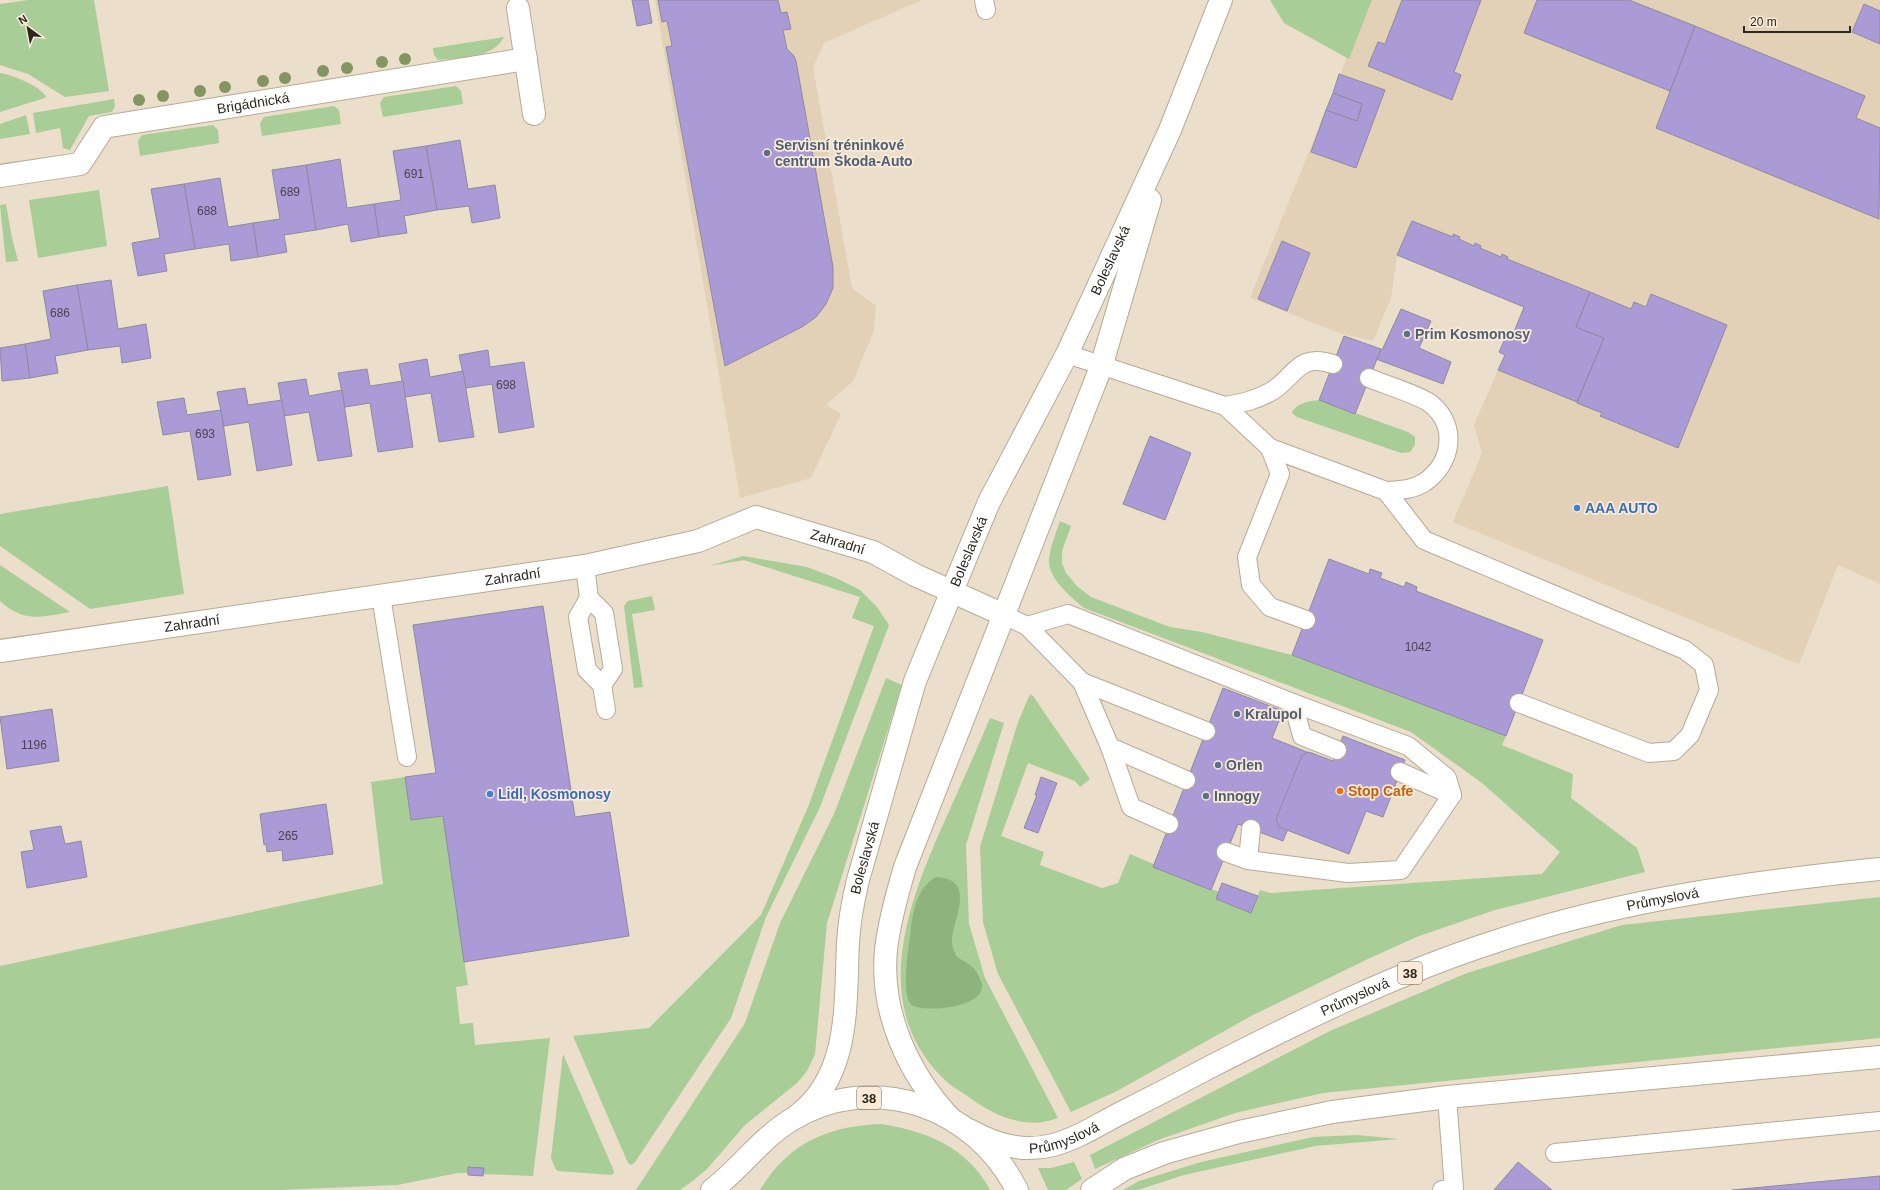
<svg xmlns="http://www.w3.org/2000/svg" width="1880" height="1190" font-family="Helvetica,sans-serif">
  <rect width="100%" height="100%" fill="#ebdeca"/>
  <g fill="#e2d1b6">
    <path d="M655 0H922L824 43 813 67 852 288 876 306 874 331 853 381 826 405 841 414 811 478 740 498Z"/>
    <path d="M1370 0H1880V584L1838 565 1799 664 1453 522 1482 453 1474 425 1498 370 1577 402 1602 413 1601 416 1677 448 1727 325 1651 294 1646 307 1634 302 1631 309 1412 221 1397 255 1391 298 1373 341 1342 334 1250 298Z"/>
  </g>
  <g fill="#a9cd97">
    <path d="M28 0H94L109 91 65 97 28 74 0 65V4Z"/>
    <path d="M1270 0H1372L1349 59 1284 23Z"/>
    <path d="M504 37C493 59 459 57 438 60L434 55 433 48Z"/>
    <path d="M0 73C15 76 36 84 46 96L45 98 0 112Z"/>
    <path d="M456 86 461 91 463 104 383 117 380 103 384 97Z"/>
    <path d="M114 99 115 106 112 112 89 116 70 150 63 148 60 128 36 133 33 113Z"/>
    <path d="M334 106 339 110 341 124 262 136 260 123 264 117Z"/>
    <path d="M26 115 30 134 0 139V124Z"/>
    <path d="M213 125 218 130 219 143 140 156 138 141 142 135Z"/>
    <path d="M99 190 107 246 38 258 29 200Z"/>
    <path d="M6 204 12 238 18 261 6 262 0 205Z"/>
    <path d="M1319 400 1408 432 1415 437V445L1410 452 1401 453 1297 417 1292 413C1295 403 1310 401 1319 400Z"/>
    <path d="M168 486 184 594 90 609 0 546V514Z"/>
    <path d="M1060 521 1071 526 1062 551V563L1066 573 1077 586 1091 597 1170 627 1202 632 1292 655 1506 736 1502 745 1573 774 1571 798 1637 848 1645 872 1495 910 1419 936 1370 958 1253 1015 1117 1091 1071 1112 998 974 983 922 980 847 1018 722 1030 694 1033 696 1090 779 1080 787 1075 781 1028 763 1001 836 1044 852 1040 865 1102 888 1118 883 1130 854 1219 892 1216 899 1251 913 1260 890 1270 893 1542 874 1560 852 1482 783 1411 732 1084 608C1070 596 1047 578 1049 558 1051 545 1056 533 1060 521Z"/>
    <path d="M743 556 807 567 836 578 860 590 877 607 889 625 820 807 766 917 731 1018 635 1162 631 1165 628 1163 573 1036 649 1028 761 915 808 807 874 626 852 618 860 597 744 560 709 566Z"/>
    <path d="M0 565 70 612C42 617 24 623 0 601Z"/>
    <path d="M652 596 655 610 632 614 643 687 634 688 624 606 628 601Z"/>
    <path d="M886 678 902 685 827 923 815 1054 807 1071 797 1083 745 1125 707 1169 694 1180 680 1190H636L745 1023 780 923 834 814Z"/>
    <path d="M990 718 1004 723 966 845 969 924 985 978 1058 1118C1025 1131 993 1115 966 1095 959 1090 950 1086 944 1079 867 1005 909 900 946 818 961 785 976 751 990 718Z"/>
    <path d="M405 777 411 820 443 816 468 985 456 987 460 1024 473 1023 475 1045 550 1038 533 1176 483 1174 484 1168 468 1173H458L397 1185 279 1190H0V966L383 884 371 782Z"/>
    <path d="M1880 897V1038L1323 1093 1235 1113 1158 1140 1095 1169 1090 1155 1330 1031 1467 973 1622 925Z"/>
    <path d="M563 1054 614 1171V1173L611 1175 558 1171 555 1168 551 1158Z"/>
    <path d="M881 1124C926 1131 967 1147 990 1190H760C788 1143 828 1126 881 1124Z"/>
    <path d="M1357 1135 1399 1139 1315 1146 1184 1175 1138 1190H1123L1139 1181 1201 1162 1313 1137Z"/>
    <path d="M1074 1162 1082 1179 1066 1190H1048L1038 1168H1051Z"/>
  </g>
  <path fill="#8eb37c" d="M936 877C979 879 951 921 952 944 953 948 955 953 956 956 961 960 967 962 971 966 975 969 978 974 980 979 996 1008 917 1015 910 1003 902 990 908 951 910 936 913 912 915 890 936 877Z"/>
  <g fill="#aa9ad6" stroke="#8f8a9f">
    <path d="M632 0H648L652 23 637 26Z"/>
    <path d="M658 0H778L781 13 787 12 791 29 783 30 787 49 794 56 796 61 833 267V288L826 304 816 317 802 327 725 366 666 47 672 46 667 21 662 22Z"/>
    <path d="M1402 0H1481L1454 72 1461 75 1452 100 1368 66 1378 42 1385 44Z"/>
    <path d="M1537 0H1629L1695 26 1670 91 1524 33Z"/>
    <path d="M1864 4 1880 11V44L1852 32Z"/>
    <path d="M1695 26 1865 96 1856 118 1880 128 1879 219 1656 128Z"/>
    <path d="M1339 74 1385 90 1356 168 1311 152 1326 110 1357 121 1362 104 1333 93Z"/>
    <path d="M1333 93 1362 104 1357 121 1326 110Z"/>
    <path d="M460 140 468 189 495 185 500 218 472 223 469 206 437 210 426 146Z"/>
    <path d="M426 146 437 210 404 216 407 233 379 237 374 204 401 200 393 151Z"/>
    <path d="M340 159 347 208 374 204 379 237 351 242 348 224 316 230 306 165Z"/>
    <path d="M306 165 316 230 284 235 287 252 258 257 253 223 280 219 272 170Z"/>
    <path d="M220 178 228 227 253 223 258 257 231 261 229 244 195 249 184 184Z"/>
    <path d="M184 184 195 249 164 254 167 271 138 276 132 243 160 238 151 189Z"/>
    <path d="M1412 221 1453 237V234L1460 237 1459 239 1474 246 1475 243 1481 246 1480 248 1501 257 1502 254 1508 257 1507 259 1590 292 1576 327 1604 338 1577 402 1498 370 1505 355 1499 352 1509 330 1514 332 1524 307 1397 255Z"/>
    <path d="M1282 241 1310 253 1287 311 1258 299Z"/>
    <path d="M111 280 118 329 146 324 151 358 122 363 120 346 88 350 77 285Z"/>
    <path d="M77 285 88 350 55 356 58 373 30 378 25 344 51 339 43 291Z"/>
    <path d="M1590 292 1631 309 1634 302 1646 307 1651 294 1727 325 1678 448 1600 416 1602 413 1577 403 1604 338 1576 327Z"/>
    <path d="M1401 309 1431 321 1419 348 1451 362 1443 384 1376 359 1381 349 1382 350Z"/>
    <path d="M1344 336 1381 349 1355 414 1319 400Z"/>
    <path d="M25 344 30 378 2 381 0 348Z"/>
    <path d="M488 350 490 367 524 362 534 427 499 433 492 384 466 388 459 355Z"/>
    <path d="M427 359 430 377 463 371 474 437 439 442 431 393 405 397 399 364Z"/>
    <path d="M367 369 370 386 403 381 413 447 378 452 370 403 345 407 338 373Z"/>
    <path d="M306 379 309 396 342 390 352 456 318 461 309 412 284 416 278 383Z"/>
    <path d="M245 388 248 405 282 400 292 465 257 471 249 422 224 426 217 392Z"/>
    <path d="M184 398 187 415 221 410 231 475 198 480 190 431 163 435 157 402Z"/>
    <path d="M1150 436 1191 453 1165 520 1123 504Z"/>
    <path d="M1329 559 1369 574 1370 569 1382 573 1380 578 1404 587 1406 582 1417 587 1416 591 1543 640 1506 736 1292 655Z"/>
    <path d="M543 606 575 817 610 812 629 936 464 962 443 816 411 820 405 777 436 773 413 625Z"/>
    <path d="M1223 688 1283 711 1272 738 1317 756 1283 841 1238 824 1211 890 1153 867Z"/>
    <path d="M52 709 59 761 7 769 0 717Z"/>
    <path d="M1343 736 1405 760 1383 817 1366 811 1349 854 1279 827 1276 819 1302 755 1309 752 1333 761Z"/>
    <path d="M1041 777 1057 783 1038 833 1024 828 1037 795H1035Z"/>
    <path d="M326 804 333 854 283 861 282 850 267 852 266 844 264 845 260 814Z"/>
    <path d="M61 826 65 844 81 841 87 877 27 888 21 852 34 850 30 831Z"/>
    <path d="M1222 883 1258 896 1251 913 1216 899Z"/>
    <path d="M1518 1162 1552 1190H1494Z"/>
    <path d="M468 1167 484 1168 483 1176 468 1175Z"/>
    <path d="M1880 1176V1190H1732Z"/>
  </g>
  <g fill="none" stroke-linecap="round" stroke-linejoin="round">
    <defs>
      <g id="service">
        <path d="M984 0 986 10"/>
        <path d="M1067 354 1225 406 1270 448 1386 491 1424 540 1685 650 1704 665 1709 690 1690 735 1674 751 1649 753 1519 703"/>
        <path d="M1369 378C1383 384 1422 396 1431 404 1458 426 1452 463 1425 482 1413 490 1400 490 1386 491"/>
        <path d="M1225 406C1242 403 1257 400 1272 391 1295 377 1298 352 1333 364"/>
        <path d="M1270 448 1280 474 1247 557 1251 585 1270 607 1306 620"/>
        <path d="M585 566 589 598 604 613 613 669 602 685"/>
        <path d="M381 596 407 757"/>
        <path d="M589 598 578 617 587 670 602 685 606 710"/>
        <path d="M1004 615 1027 626 1082 682 1110 747 1131 807 1169 824"/>
        <path d="M1027 626 1068 614 1293 703 1408 746 1447 778 1452 795 1401 870 1348 873 1248 860 1226 852"/>
        <path d="M1082 682 1206 731"/>
        <path d="M1293 703 1302 736 1337 750"/>
        <path d="M1110 747 1186 780"/>
        <path d="M1400 772 1452 795"/>
        <path d="M1248 860 1251 829"/>
        <path d="M1555 1153 1880 1121"/>
        <path d="M1442 1190 1454 1189 1447 1097"/>
      </g>
      <g id="minor">
        <path d="M518 8 534 114"/>
        <path id="s1" d="M0 176 80 164 104 127 526 59"/>
        <path id="s2" d="M0 651 585 566 698 541 756 517 873 552 915 575 1004 615"/>
      </g>
      <g id="tertiary">
        <path id="s3" d="M798 1115C851 1075 845 1003 848 943 849 921 853 901 858 880L915 681 952 591 989 502 1067 354 1170 130 1221 0"/>
        <path d="M949 1117C908 1073 880 1012 886 950 889 922 897 894 905 867L1101 367 1150 200"/>
      </g>
      <g id="primary">
        <path id="s4" d="M969 1130C995 1145 1023 1153 1053 1145 1076 1139 1098 1125 1119 1114 1149 1099 1180 1083 1210 1067 1302 1020 1395 974 1494 942 1619 900 1750 882 1880 869"/>
        <path d="M712 1190C740 1169 760 1139 791 1120 873 1070 975 1106 1017 1190"/>
        <path d="M1092 1190 1124 1169 1164 1153 1239 1132 1332 1112 1447 1097 1880 1057"/>
      </g>
    </defs>
    <use href="#service" stroke="#b7aa97" stroke-width="20"/>
    <use href="#minor" stroke="#b7aa97" stroke-width="24"/>
    <use href="#tertiary" stroke="#b7aa97" stroke-width="24"/>
    <use href="#primary" stroke="#b7aa97" stroke-width="24"/>
    <use href="#service" stroke="#fff" stroke-width="18"/>
    <use href="#minor" stroke="#fff" stroke-width="22"/>
    <use href="#tertiary" stroke="#fff" stroke-width="22"/>
    <use href="#primary" stroke="#fff" stroke-width="22"/>
  </g>
  <g fill="#839662">
    <circle cx="405" cy="59" r="6"/>
    <circle cx="382" cy="62" r="6"/>
    <circle cx="347" cy="68" r="6"/>
    <circle cx="323" cy="71" r="6"/>
    <circle cx="285" cy="78" r="6"/>
    <circle cx="263" cy="81" r="6"/>
    <circle cx="225" cy="87" r="6"/>
    <circle cx="200" cy="91" r="6"/>
    <circle cx="163" cy="96" r="6"/>
    <circle cx="139" cy="100" r="6"/>
  </g>
  <g fill="#5c6f8a" stroke="#f9ebd7" stroke-width="1.5">
    <circle cx="767" cy="153" r="4"/>
    <circle cx="1407" cy="334" r="4"/>
    <circle cx="1237" cy="714" r="4"/>
    <circle cx="1218" cy="765" r="4"/>
    <circle cx="1206" cy="796" r="4"/>
  </g>
  <g fill="#3f7fe0" stroke="#f9ebd7" stroke-width="1.5">
    <circle cx="1577" cy="508" r="4"/>
    <circle cx="490" cy="794" r="4"/>
  </g>
  <circle fill="#e8710a" stroke="#f9ebd7" stroke-width="1.5" cx="1340" cy="791" r="4"/>
  <g text-anchor="middle" dominant-baseline="central" stroke-width="3.5" stroke-linejoin="round" paint-order="stroke">
    <g font-size="12" fill="#4c444e">
      <text x="414" y="174">691</text>
      <text x="290" y="192">689</text>
      <text x="207" y="211">688</text>
      <text x="60" y="313">686</text>
      <text x="506" y="385">698</text>
      <text x="205" y="434">693</text>
      <text x="1418" y="647">1042</text>
      <text x="34" y="745">1196</text>
      <text x="288" y="836">265</text>
    </g>
    <g fill="#f9ebd7" stroke="#6a6257" stroke-width="1">
      <rect x="1398" y="962" width="24" height="22" rx="3"/>
      <rect x="857" y="1087" width="24" height="22" rx="3"/>
    </g>
    <g font-size="13" font-weight="bold" fill="#2c2720">
      <text x="1410" y="973">38</text>
      <text x="869" y="1098">38</text>
    </g>
    <g font-size="14" fill="#2c2720" stroke="#f9ebd7">
      <text stroke="none"><textPath href="#s1" startOffset="276">Brigádnická</textPath></text>
      <text stroke="none"><textPath href="#s3" startOffset="921">Boleslavská</textPath></text>
      <text stroke="none"><textPath href="#s2" startOffset="855">Zahradní</textPath></text>
      <text stroke="none"><textPath href="#s3" startOffset="597">Boleslavská</textPath></text>
      <text stroke="none"><textPath href="#s2" startOffset="518">Zahradní</textPath></text>
      <text stroke="none"><textPath href="#s2" startOffset="194">Zahradní</textPath></text>
      <text stroke="none"><textPath href="#s3" startOffset="273">Boleslavská</textPath></text>
      <text stroke="none"><textPath href="#s4" startOffset="748">Průmyslová</textPath></text>
      <text stroke="none"><textPath href="#s4" startOffset="424">Průmyslová</textPath></text>
      <text stroke="none"><textPath href="#s4" startOffset="100">Průmyslová</textPath></text>
    </g>
    <g font-size="14" font-weight="bold" fill="#4e5e75" stroke="#f9ebd7" text-anchor="start">
      <text x="775" y="145">Servisní tréninkové<tspan x="775" dy="16">centrum Škoda-Auto</tspan></text>
      <text x="1415" y="334">Prim Kosmonosy</text>
      <text x="1245" y="714">Kralupol</text>
      <text x="1226" y="765">Orlen</text>
      <text x="1214" y="796">Innogy</text>
    </g>
    <g font-size="14" font-weight="bold" fill="#366cbe" stroke="#f9ebd7" text-anchor="start">
      <text x="1585" y="508">AAA AUTO</text>
      <text x="498" y="794">Lidl, Kosmonosy</text>
    </g>
    <g font-size="14" font-weight="bold" fill="#c56008" stroke="#f9ebd7" text-anchor="start">
      <text x="1348" y="791">Stop Cafe</text>
    </g>
  </g>
  <g transform="translate(28 28) rotate(328)" stroke="#f9ebd7" stroke-width="3" paint-order="stroke">
  <path d="M0-3L7 15L0 10L-7 15Z" fill="#2c2720"/>
  <text y="-6" font-size="11" font-weight="bold" text-anchor="middle" fill="#2c2720">N</text>
  </g>
  <path d="M1744 26v6h106v-6" fill="none" stroke="#2c2720" stroke-width="2"/>
  <text x="1750" y="26" font-size="12" fill="#2c2720" stroke="#f9ebd7" stroke-width="3" paint-order="stroke">20 m</text>
</svg>
